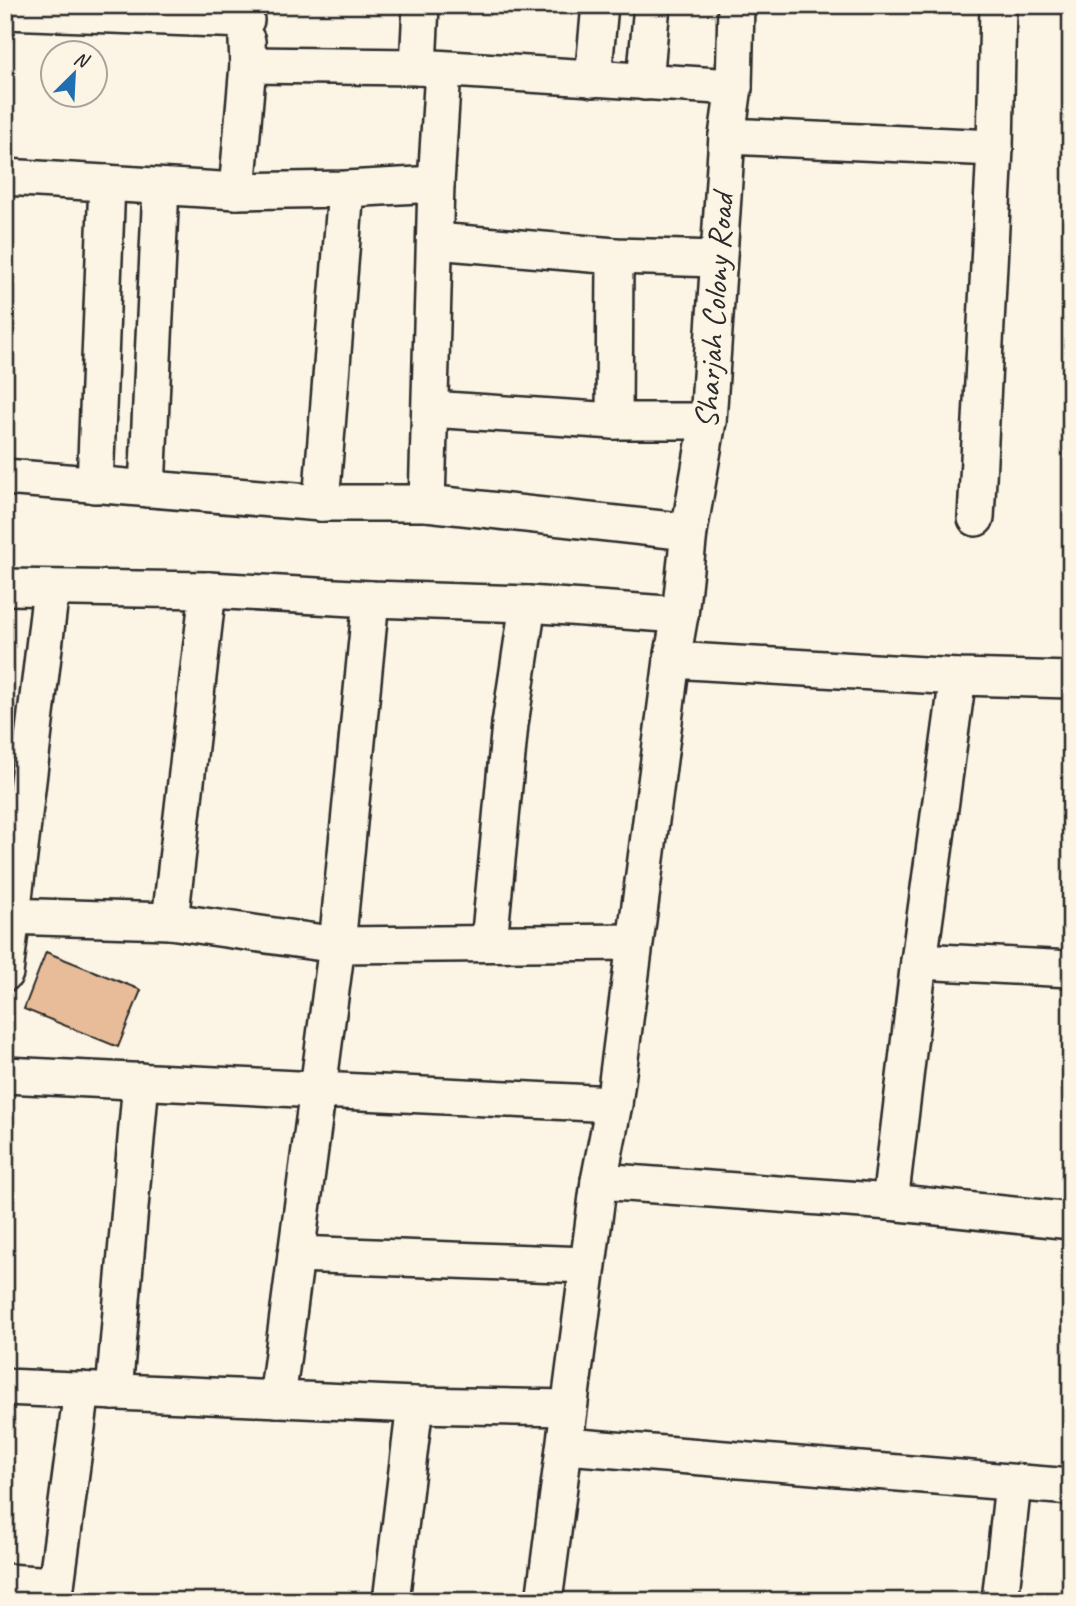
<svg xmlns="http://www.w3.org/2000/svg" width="1076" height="1606" font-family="Caveat,sans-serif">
  <rect width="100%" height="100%" fill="#fcf5e5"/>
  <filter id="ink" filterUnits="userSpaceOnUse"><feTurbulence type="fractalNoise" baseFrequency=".0143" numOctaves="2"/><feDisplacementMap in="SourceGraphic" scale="14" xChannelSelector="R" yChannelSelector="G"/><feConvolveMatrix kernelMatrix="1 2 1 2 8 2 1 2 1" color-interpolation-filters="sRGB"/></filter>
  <g filter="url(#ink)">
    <path fill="#e8bc98" stroke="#2b2b2b" stroke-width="2" d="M46 952 141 990 118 1047 24 1009Z"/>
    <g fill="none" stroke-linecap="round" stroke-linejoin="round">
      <defs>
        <g id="minor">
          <path d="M5 11 246 20"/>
          <path d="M248 65 418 67 734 87"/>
          <path d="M418 67 421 5"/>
          <path d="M593 79 600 5"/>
          <path d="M645 82 652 5"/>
          <path d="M727 136 995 148"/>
          <path d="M5 177 237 191 346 189 436 184"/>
          <path d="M237 191 248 65 247 41"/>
          <path d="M435 241 615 256 718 259"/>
          <path d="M430 409 614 421H708"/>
          <path d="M614 421 615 256"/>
          <path d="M5 477 321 503H427L689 532"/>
          <path d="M95 485 107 183"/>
          <path d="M147 489 161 187"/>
          <path d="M321 503 346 189"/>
          <path d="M427 503 436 184 443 70"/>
          <path d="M976 518 995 148 998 5"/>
          <path d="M5 587 208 590 371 599 528 604 680 615"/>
          <path d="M672 660 958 677 1071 680"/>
          <path d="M5 916 170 921 337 945 635 942"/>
          <path d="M170 921 208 590"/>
          <path d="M489 943 510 724 528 604"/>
          <path d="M919 961 1071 969"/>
          <path d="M5 973 51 589"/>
          <path d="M5 1075 614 1104"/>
          <path d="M599 1181 890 1202 1071 1221"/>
          <path d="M890 1202 919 961 958 677"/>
          <path d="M296 1254 587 1265"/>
          <path d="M5 1387 415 1405 569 1408"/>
          <path d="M114 1392 141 1081"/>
          <path d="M277 1399 337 945 371 599"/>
          <path d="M566 1446 1071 1487"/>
          <path d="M5 1582 56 1585"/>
          <path d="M54 1601 82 1390"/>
          <path d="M391 1601 415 1405"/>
          <path d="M544 1601 599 1181 614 1104 672 660 680 615 689 532 708 421 727 136 734 87 736 5"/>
          <path d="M1000 1601 1013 1484"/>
        </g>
      </defs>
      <use href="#minor" stroke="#2b2b2b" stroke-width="40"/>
      <use href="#minor" stroke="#fcf5e5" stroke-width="35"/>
    </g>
  </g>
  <g text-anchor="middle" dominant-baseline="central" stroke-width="6" stroke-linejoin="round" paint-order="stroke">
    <g font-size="33" fill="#2b2b2b" stroke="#fcf5e5">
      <text transform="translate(714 311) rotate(-86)">Sharjah Colony Road</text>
    </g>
  </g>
  <rect width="1076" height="1606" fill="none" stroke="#fcf5e5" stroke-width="28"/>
  <rect x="14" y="14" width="1048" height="1578" fill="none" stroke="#2b2b2b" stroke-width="2.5" filter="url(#ink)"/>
  <g transform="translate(74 74) rotate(24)"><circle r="33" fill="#fcf5e5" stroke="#a8a49b" stroke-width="2"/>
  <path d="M0-5L12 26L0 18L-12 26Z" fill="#1f6fb2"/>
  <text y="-10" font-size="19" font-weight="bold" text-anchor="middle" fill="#2b2b2b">N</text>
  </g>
</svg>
